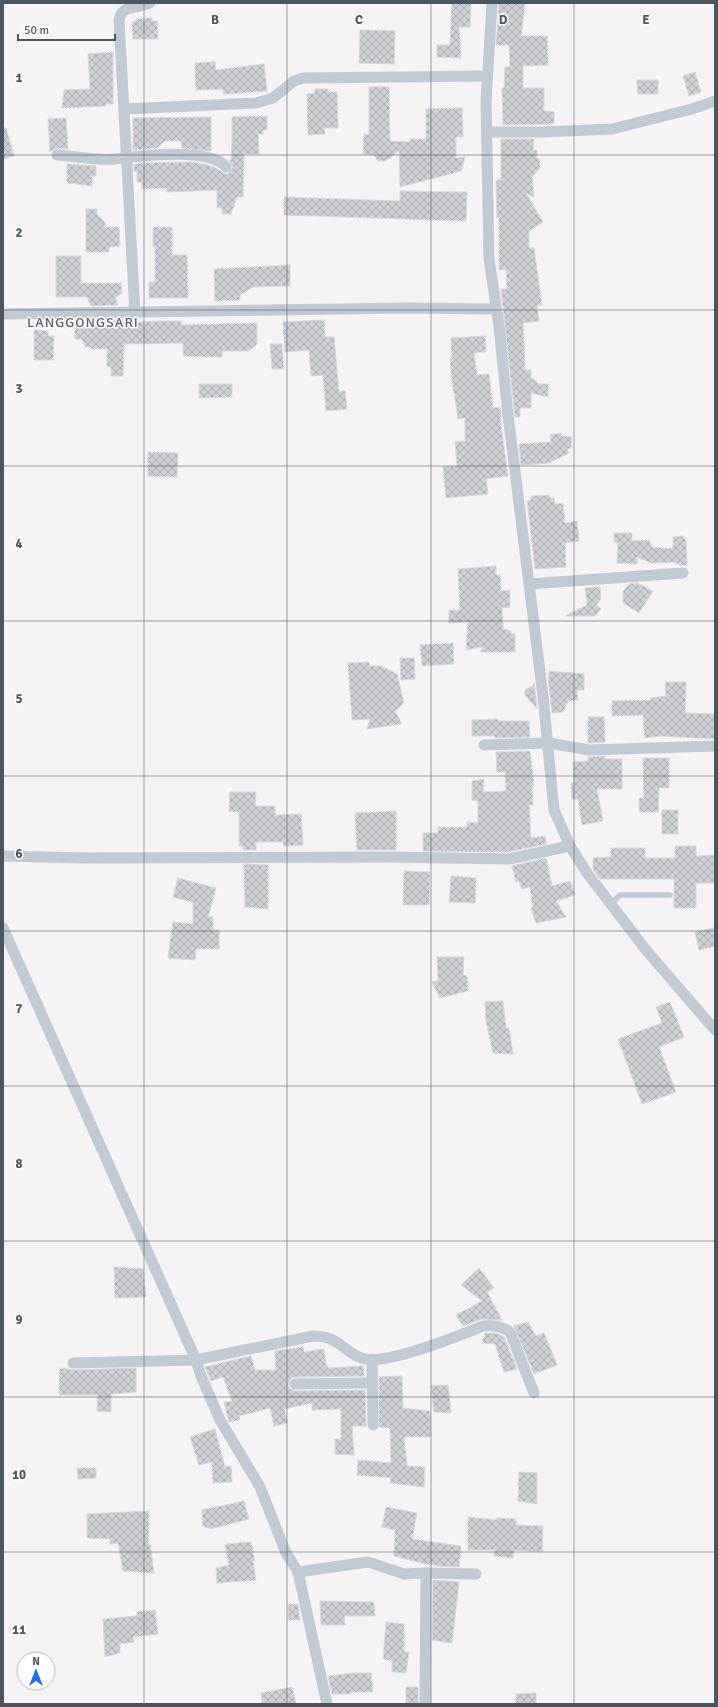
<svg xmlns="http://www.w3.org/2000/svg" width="718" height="1707" font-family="Signika,sans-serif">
  <defs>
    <pattern id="building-cross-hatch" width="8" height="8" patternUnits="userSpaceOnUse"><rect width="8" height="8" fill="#cdcfd5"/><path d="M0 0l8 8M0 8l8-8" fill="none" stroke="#a8abb0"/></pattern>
  </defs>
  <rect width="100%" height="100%" fill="#f5f3f3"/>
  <g fill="url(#building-cross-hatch)" stroke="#d7d9de">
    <path d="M452 3H471L470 27H459L461 58 437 57V45H450Z"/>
    <path d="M505 3H525L521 36H547L548 65 523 66V88H544V111L554 112V124L503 125 502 88H504L505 67H510L509 45H496L499 4Z"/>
    <path d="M152 18V21H157L158 39H133L132 22H135L136 19Z"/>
    <path d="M360 30 395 31 394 64 359 63Z"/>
    <path d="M113 52V104H106V106L62 108 64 90 90 89 88 54Z"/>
    <path d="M215 62 216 70 264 64 267 91 229 94H223V89L196 90 195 63Z"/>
    <path d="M695 72 701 92 689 96 683 76Z"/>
    <path d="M637 80H658V94H638Z"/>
    <path d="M369 87H389L390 141 410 142V139H426V109L462 108 463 137H456V158L465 157 461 171 400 187 399 151 386 161H378L374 155 363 154 364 134 369 135Z"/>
    <path d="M315 89H328V92H337L338 128H324L325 134 308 135 307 94 315 93Z"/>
    <path d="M267 116V130H263V134H258L259 154H244L243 197H237L231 214H222V208H217V190L167 192V188L142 189V182H137V172H134V164L141 163 190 162 204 164 214 167 225 174 229 173 233 167 229 160H231L232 143V117Z"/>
    <path d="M211 117V151L182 148 181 141H165L157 148 133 150V118Z"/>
    <path d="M66 118 68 149 57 148 50 152 48 119Z"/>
    <path d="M3 128H6L14 156 3 159Z"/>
    <path d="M501 139H534L533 150H537V158L539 159 540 168 532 177 534 197 526 193 543 222 529 231V248H534L542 305H537L539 321 523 323 525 370H531V379H534L539 384H548V397L531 393V408H520V417H515L501 289H507L506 269 499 270V218H497L496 180H501Z"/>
    <path d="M67 164 96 166V176H92V186L67 183Z"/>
    <path d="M400 191 467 192 466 221 284 215V197L400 201Z"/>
    <path d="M86 209H97V214L105 222V227H119L120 246 109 247V252H86Z"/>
    <path d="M153 227H172V255H187L188 298H149V282H155V246H153Z"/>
    <path d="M56 256H81V283H121L122 293 115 298 118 305 91 306 87 297H56Z"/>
    <path d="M290 265V286L253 287 240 295V300L215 301 214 269Z"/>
    <path d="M122 319 124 323 160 321H181V325L257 323V344L249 351H222V357H208L183 356V343L124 344 123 376H111V366L107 367V349H91V347H85L82 339H75V328H91V320Z"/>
    <path d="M324 320 325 337H334L339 391H345L347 409 326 411 323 375 311 376 309 350 285 352 283 322Z"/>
    <path d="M34 330 48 331V336H54L53 360H34Z"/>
    <path d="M485 336 486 352 474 353 477 375 489 374 493 408 500 407 501 418H500L508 476 486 479 488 494 446 498 443 467 457 466 455 442 465 441V418L458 419 454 391H453L450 358H452L451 338Z"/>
    <path d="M270 344H282L284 369H272Z"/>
    <path d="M199 384H232V397L199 398Z"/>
    <path d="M561 433 562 436 572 437 571 448 567 449 569 453 549 463 521 465 519 444 551 442 550 435Z"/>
    <path d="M148 452 178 453 177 477 148 476Z"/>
    <path d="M549 495 550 498H554L555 504 563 503 565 523 577 521 579 541 565 543 566 567 535 569 527 501 531 500V496Z"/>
    <path d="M614 533H632V541L649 540 652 547 673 549V537L683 536 686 541 687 565H680L674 562 651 563 637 557V564L617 563 618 543 614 542Z"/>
    <path d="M496 566V575H500L501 591 510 590V607L502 608 503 629 511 631V634H515V652H480L483 647 466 650 468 622 449 623V610H460L458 569Z"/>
    <path d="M637 583 653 591 639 613 623 603V591L629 584Z"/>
    <path d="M600 587 601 599 596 605 601 609 595 616H565L587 605 585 588Z"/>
    <path d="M453 643 454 664 422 666 420 645Z"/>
    <path d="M400 658H414L415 679 401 680Z"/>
    <path d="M369 662 370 666H381L397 674 404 703 395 711 402 724 367 729 370 719 352 720 348 663Z"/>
    <path d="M549 671 584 674V690H577L578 700 568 701 563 712 552 713 548 676H549Z"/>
    <path d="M665 682H686L685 713 715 714V739L661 736 645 738 643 715 612 716V701L651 700V698L666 696Z"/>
    <path d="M534 683 536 697 537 709 525 695V690L533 686Z"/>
    <path d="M588 717H604L605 742 588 743Z"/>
    <path d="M498 719V721H529L530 737 495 738V736H472V720Z"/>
    <path d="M530 751 534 786H532L533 805H529L531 838 545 836 546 844 508 852 423 851V833H438V827H467V822L478 823V801L472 800V781L484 779 483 792 506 791 505 772H497L496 752Z"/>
    <path d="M605 756V759H622V789H597L603 821 582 825 578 799H572L571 783H574L573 762 588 761V757Z"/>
    <path d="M643 758H669V788H659L658 812H639V798H644Z"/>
    <path d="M230 792H256L255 806H275V815L301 814 303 845 284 846 283 842H256V850H243V846H239V812L229 811Z"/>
    <rect x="662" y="810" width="16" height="24"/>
    <path d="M396 811V850H357L355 813Z"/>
    <path d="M675 846H696V856L715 855V883H696V908H674V879H600L593 869V858L611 857V848H645V858H675Z"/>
    <path d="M546 858 552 886 570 881 575 895 556 901 566 917 536 923 531 908 533 907 530 887 522 889 519 881 516 882 512 866Z"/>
    <path d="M244 864 268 865V909L245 907Z"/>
    <path d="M404 871 430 872 429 905H403Z"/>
    <path d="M451 876 476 878 475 903 449 902Z"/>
    <path d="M178 878 216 888 208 917H213V930H219V949H196L195 960 168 958 173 922 193 924V902L173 897Z"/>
    <path d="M714 928 715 946 699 950 695 932Z"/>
    <path d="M437 957H464L463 975 467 976 468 991 440 998 432 982 438 981Z"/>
    <path d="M503 1001 506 1028H509L513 1054 493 1053 486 1021 485 1002Z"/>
    <path d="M670 1002 684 1037 659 1047 676 1092 642 1104 618 1039 662 1023 656 1007Z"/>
    <path d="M114 1267 143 1269 146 1297 115 1298Z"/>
    <path d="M479 1268 494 1288 487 1292 502 1320 482 1319 463 1326 456 1315 482 1301 461 1285Z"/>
    <path d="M528 1322 536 1336 544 1333 557 1365 534 1374 514 1326Z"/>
    <path d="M485 1333H496L504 1337 517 1369 504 1372 495 1344 482 1343Z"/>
    <path d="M303 1347 304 1352 324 1349 326 1366H328V1368L363 1366 364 1376 295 1377 291 1378 288 1384 289 1388 295 1391 365 1390 366 1426H352L354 1455 335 1454V1439H341V1409L312 1410V1403L284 1409 288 1423 274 1426 270 1408 239 1416 240 1420 229 1422 224 1402 232 1401 223 1377 211 1381 205 1367 251 1356 255 1370H276L275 1351Z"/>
    <path d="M60 1368 73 1370 136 1368V1392L111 1394V1412L97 1411 98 1395H59Z"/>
    <path d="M402 1376 403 1408 430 1411 431 1437H404L407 1466 425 1467 424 1487 390 1483 391 1478 357 1475 358 1460 391 1463 390 1428 379 1427V1377Z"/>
    <path d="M448 1385 451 1413 434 1412 431 1386Z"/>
    <path d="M215 1429 225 1467 231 1466 232 1482 213 1483 212 1462 199 1465 190 1437Z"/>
    <path d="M77 1468H96V1478L78 1479Z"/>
    <path d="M519 1472 537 1473V1504L518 1501Z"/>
    <path d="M244 1501 249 1519 211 1529 203 1526 202 1510Z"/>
    <path d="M386 1507 417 1513 412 1539 461 1546 459 1567 436 1566V1565L426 1564 394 1556 395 1530 382 1527Z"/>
    <path d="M149 1511 148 1544H150L154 1573 123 1571 118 1543 110 1544V1539L87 1538V1514Z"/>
    <path d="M468 1517 497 1520V1518L516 1519V1525L543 1526 542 1552 514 1550 513 1558 494 1556 495 1550H468Z"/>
    <path d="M251 1542 255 1561H253L256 1580 217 1583 216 1568 229 1565 225 1544Z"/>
    <path d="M433 1580 459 1582 452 1643 432 1640Z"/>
    <path d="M320 1601 374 1602 375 1616H344L345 1625H321Z"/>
    <path d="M288 1604H298L300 1620H288Z"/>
    <path d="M155 1610 158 1634 133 1637 134 1642 120 1644V1653L105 1657 103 1619 137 1616V1612Z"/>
    <path d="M386 1622 404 1624V1652H409L406 1673 392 1672V1661L383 1659Z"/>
    <path d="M353 1673H371L373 1692H351V1694H332L328 1676Z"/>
    <path d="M292 1687 296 1704H262L261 1693Z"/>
    <rect x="406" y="1687" width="12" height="17"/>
    <path d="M536 1693V1704H516V1694Z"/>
  </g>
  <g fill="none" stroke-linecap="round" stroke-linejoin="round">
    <path stroke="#c1cad2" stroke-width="5.5" d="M611 904 620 895H670"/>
    <g stroke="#c1cad2" stroke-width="11">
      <path d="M492 3 486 101 489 259 499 326 508 415 543 696 554 810 570 846 587 873 646 950 715 1030"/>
      <path d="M125 109 256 103 273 98 294 81 303 78 487 76"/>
      <path d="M487 132H542L612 129 692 109 715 101"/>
      <path d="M57 155C75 156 96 161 115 159 139 156 210 147 226 167"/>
      <path d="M135 313 119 21C121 4 137 9 150 3"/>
      <path d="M3 314 405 308 496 309"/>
      <path d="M529 584 683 573"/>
      <path d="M484 745 549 743 589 750 715 746"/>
      <path d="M3 856 86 858 392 857 509 859 570 846"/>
      <path d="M3 928 196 1360 201 1376 220 1420 260 1487 286 1553 298 1572 327 1704"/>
      <path d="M372 1359 373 1425"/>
      <path d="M73 1363 196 1360 313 1336C342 1336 343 1354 365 1359 389 1364 458 1336 483 1326 494 1325 501 1326 510 1332L534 1393"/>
      <path d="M295 1384 372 1383"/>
      <path d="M298 1572 368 1562 404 1574 426 1573 476 1574"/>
      <path d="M425 1704 426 1573"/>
    </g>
  </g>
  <path fill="none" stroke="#4a5661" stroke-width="1" stroke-opacity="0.55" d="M144 3V1704M287 3V1704M431 3V1704M574 3V1704M3 155H715M3 310H715M3 466H715M3 621H715M3 776H715M3 931H715M3 1086H715M3 1241H715M3 1397H715M3 1552H715"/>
  <g text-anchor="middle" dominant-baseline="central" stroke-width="3" stroke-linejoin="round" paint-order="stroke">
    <g font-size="14" letter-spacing="1" fill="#5f6368" stroke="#fff">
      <text x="83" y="322">LANGGONGSARI</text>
    </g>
  </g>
  <g font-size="13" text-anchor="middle" font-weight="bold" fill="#4a5661" stroke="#fff" stroke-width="3" stroke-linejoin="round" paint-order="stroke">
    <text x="215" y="24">B</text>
    <text x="359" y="24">C</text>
    <text x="503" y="24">D</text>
    <text x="646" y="24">E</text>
    <text x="19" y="82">1</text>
    <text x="19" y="237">2</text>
    <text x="19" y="393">3</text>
    <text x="19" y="548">4</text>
    <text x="19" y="703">5</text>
    <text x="19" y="858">6</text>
    <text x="19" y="1013">7</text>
    <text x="19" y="1168">8</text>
    <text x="19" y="1324">9</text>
    <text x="19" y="1479">10</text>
    <text x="19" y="1634">11</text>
  </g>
  <rect width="718" height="1707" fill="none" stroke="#4a5661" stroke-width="8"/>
  <g transform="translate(36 1671)"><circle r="19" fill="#ffffff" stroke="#b7bbc0"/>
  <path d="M0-3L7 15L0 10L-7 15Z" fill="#1a73e8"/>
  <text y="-6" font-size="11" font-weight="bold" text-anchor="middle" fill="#4a5661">N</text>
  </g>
  <path d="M18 34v6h97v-6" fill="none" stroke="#4a5661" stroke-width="2"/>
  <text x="24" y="34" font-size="12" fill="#4a5661" stroke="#ffffff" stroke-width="3" paint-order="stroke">50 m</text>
</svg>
